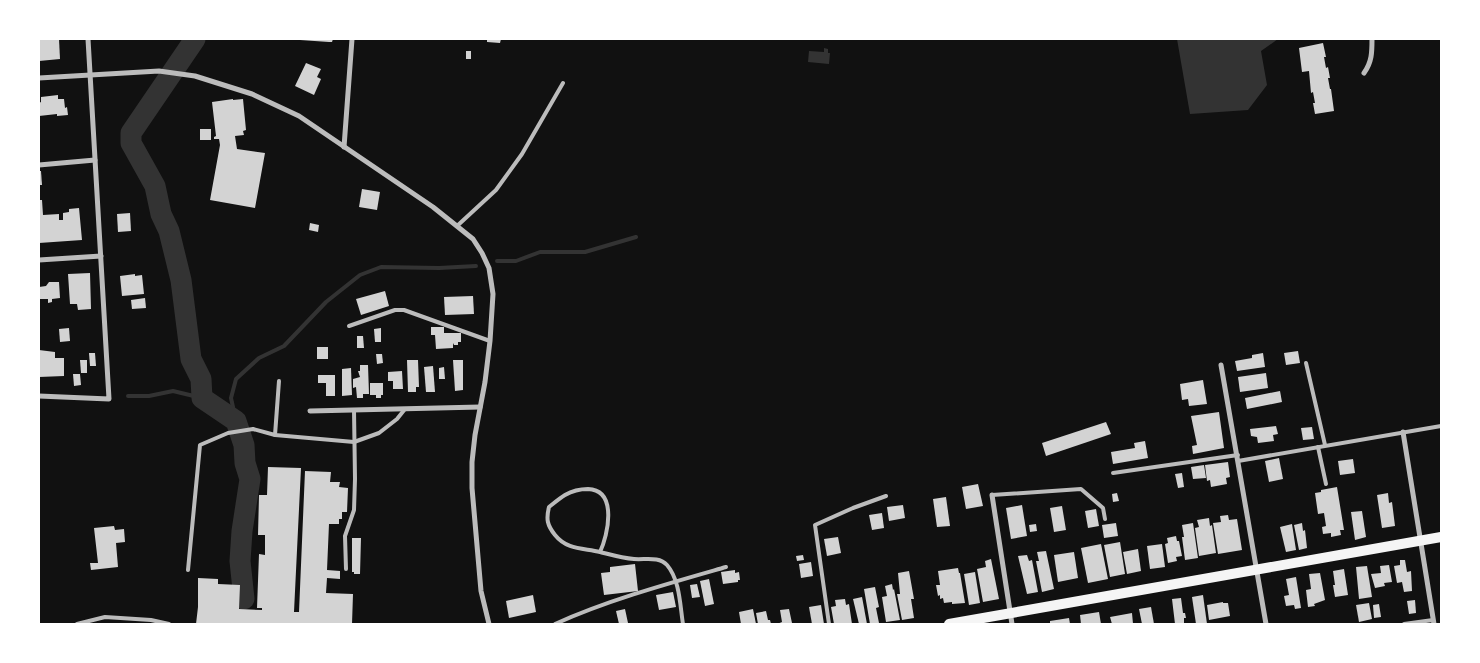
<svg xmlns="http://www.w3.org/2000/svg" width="1480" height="663" font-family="Poppins,sans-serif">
  <rect width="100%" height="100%" fill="#111"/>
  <g fill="#333">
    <path d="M1177 39H1278L1261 51 1267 85 1248 110 1190 114Z"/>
    <path d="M824 48 828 49V53H830L829 64 808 62 809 51 824 52Z"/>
  </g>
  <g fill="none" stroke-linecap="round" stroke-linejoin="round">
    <g stroke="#333" stroke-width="4">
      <path d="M497 261H516L540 252H585L636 237"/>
      <path d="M128 396H149L173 391 202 398"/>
      <path d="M236 421 231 398 236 379 259 358 284 346 326 302 360 275 381 267 439 268 476 266"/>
    </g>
    <path stroke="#333" stroke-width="21" d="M195 39 131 133V143L155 186 161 214 169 231 181 280 191 359 201 379 202 398 236 421 244 445 245 463 250 479 242 531 240 561 244 599"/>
  </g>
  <g fill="#d3d3d3">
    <path d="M39 39H59L60 59 39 61Z"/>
    <path d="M300 39H333L332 42H329L300 40Z"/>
    <path d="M487 39H501L500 43 487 42Z"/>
    <path d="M1323 43 1326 57H1324L1326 68 1328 67 1330 78H1328L1330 89H1331L1334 111 1315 114 1313 103H1315L1313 92 1311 93 1309 71 1302 72 1299 48Z"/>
    <rect x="466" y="51" width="5" height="8"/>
    <path d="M306 63 321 69 317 77 321 79 314 95 295 86Z"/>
    <path d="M58 95V99H64L65 108 67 107 68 115 57 116V114L39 116V103L41 102V97Z"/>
    <path d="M233 99V100L243 99 246 130 243 131 244 135 235 136 237 149 265 153 255 208 210 200 220 145 219 139H214V137L216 136 212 102Z"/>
    <rect x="200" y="129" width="11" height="11"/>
    <path d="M39 171H41L42 185H39Z"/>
    <path d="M362 189 380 192 377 210 359 207Z"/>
    <path d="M39 200H42L43 215 59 214V220H63V213L69 212V209L79 208 82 240 39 243Z"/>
    <path d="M130 213 131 231 118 232 117 214Z"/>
    <path d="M310 223 319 225 318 232 309 230Z"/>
    <path d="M90 273 91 309 78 310 77 304H70L68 274Z"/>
    <path d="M135 274V276L142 275 144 294 122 296 120 276Z"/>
    <path d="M49 282H59L60 298 52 299V302L48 303V299H39V287L46 286Z"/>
    <path d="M385 291 389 306 361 315 356 299Z"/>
    <path d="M473 296 474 314 445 315 444 297Z"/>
    <path d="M145 298 146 308 132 309 131 300Z"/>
    <path d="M431 327H444V333H461V342H458V345H454L453 343V348L436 349 435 335H431Z"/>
    <path d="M69 328 70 341 60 342 59 329Z"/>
    <path d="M381 328V342H375L374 329Z"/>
    <path d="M357 336H363L364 348H357Z"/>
    <rect x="317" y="347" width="11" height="12"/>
    <path d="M39 350 55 352V358H64V376L39 377Z"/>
    <path d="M1298 351 1300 363 1286 365 1284 353Z"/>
    <path d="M89 353H95L96 366H90Z"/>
    <path d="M1263 353 1265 367 1237 371 1235 361 1252 358V355Z"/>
    <path d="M376 354H382L383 363 377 364Z"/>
    <path d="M80 360H87V373H81Z"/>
    <path d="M407 360H418L419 387H416V392H408Z"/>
    <path d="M453 360H463V390L455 391Z"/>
    <path d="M360 365H368L369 394H363V398H357L356 387 353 388V379L360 377 358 371H360Z"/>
    <path d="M433 366 435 392H426L424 367Z"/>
    <path d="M444 367 445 379H439V368Z"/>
    <path d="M351 368 352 395 342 396V369Z"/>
    <path d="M402 371 403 389H393V381H388V372Z"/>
    <path d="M1266 373 1268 388 1240 392 1238 377Z"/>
    <path d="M73 374H80L81 385 74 386Z"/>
    <path d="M318 375H335V396H326V383H318Z"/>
    <path d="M1203 380 1207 404 1189 406 1188 399 1182 400 1180 384Z"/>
    <path d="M370 383H383V395H381V398H376V395H370Z"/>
    <path d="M1280 391 1282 402 1247 409 1245 398Z"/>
    <path d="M1219 412 1224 448 1193 454 1192 446 1197 445 1191 416Z"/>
    <path d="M1106 422 1111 434 1046 456 1042 443Z"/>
    <path d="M1276 426 1278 434 1273 435 1274 441 1258 443 1257 437 1251 436 1250 429Z"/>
    <path d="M1312 427 1314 439 1303 440 1301 428Z"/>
    <path d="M1145 441 1148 458 1113 464 1111 452 1135 448 1134 443Z"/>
    <path d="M1279 458 1283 479 1269 482 1265 461Z"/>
    <path d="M1353 459 1355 473 1340 475 1338 461Z"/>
    <path d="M1228 462 1230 477 1226 478 1227 484 1211 487 1210 480 1207 481 1205 465Z"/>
    <path d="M1204 465 1206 478 1193 479 1191 467Z"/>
    <path d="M268 467 301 468 294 612H299L305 471 331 472 330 482H340L339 487 348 488 347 512H342V519H339V524H329L327 570 340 571V579L327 578 326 593 353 594 352 624H196L198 607V578L218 579V584L240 585 239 609 262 610V608H257L259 554 265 555V535H258L259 495H267Z"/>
    <path d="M1182 473 1184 487 1178 488 1175 474Z"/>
    <path d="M978 484 983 506 966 509 962 487Z"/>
    <path d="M1337 487 1344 530H1340L1341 535 1331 537V533L1323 534 1322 527 1326 526 1324 513 1318 514 1315 493 1321 492V490Z"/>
    <path d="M1117 493 1119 501 1113 502 1112 494Z"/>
    <path d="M1388 493 1389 503 1392 502 1395 526 1382 528 1377 495Z"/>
    <path d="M946 497 950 526 937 527 933 499Z"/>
    <path d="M903 505 905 518 889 521 887 507Z"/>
    <path d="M1022 505 1027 536 1011 539 1006 508Z"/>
    <path d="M1062 506 1066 530 1054 532 1050 508Z"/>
    <path d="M1096 509 1099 526 1088 528 1085 511Z"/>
    <path d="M1362 511 1366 537 1355 540 1351 512Z"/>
    <path d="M882 513 884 528 872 530 869 515Z"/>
    <path d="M1228 515 1229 520 1237 519 1242 550 1218 554 1213 523 1221 522 1220 516Z"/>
    <path d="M1209 518 1210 526 1212 525 1216 553 1199 556 1195 528 1199 527 1197 520Z"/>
    <path d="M1116 523 1118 536 1104 538 1102 525Z"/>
    <path d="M1193 523 1198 558 1185 560 1182 537H1184L1182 525Z"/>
    <path d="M1302 523 1303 531 1305 530 1307 548 1299 550 1294 525Z"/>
    <path d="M1036 524 1037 531 1030 532 1029 525Z"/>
    <path d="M1292 524 1296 550 1286 552 1280 527Z"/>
    <path d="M114 526 115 530 124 529 125 542 116 543 118 567 91 570 90 563H98L94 528Z"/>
    <path d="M1176 536 1177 541H1179L1182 556 1176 557 1177 561 1168 563 1165 544 1168 543 1167 538Z"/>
    <path d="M838 537 841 553 827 556 824 539Z"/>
    <path d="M352 538H361L360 574H354V572H352Z"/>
    <path d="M1120 542 1125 574 1110 577 1104 545Z"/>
    <path d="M1101 544 1108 579 1088 583 1081 548Z"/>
    <path d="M1162 544 1165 567 1150 569 1147 546Z"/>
    <path d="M1138 549 1141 571 1127 574 1123 552Z"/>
    <path d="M1046 551 1054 589 1042 592 1036 561H1039L1037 552Z"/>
    <path d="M1074 552 1078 578 1058 582 1054 555Z"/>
    <path d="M803 555 804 560 797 561 796 556Z"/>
    <path d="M1027 555 1029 561 1032 560 1038 592 1027 594 1018 556Z"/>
    <path d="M991 559 999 599 983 602 977 569 986 567 985 561Z"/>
    <path d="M1400 560H1405L1407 572 1411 571 1412 591 1404 592 1402 582 1397 583 1394 566 1400 565Z"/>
    <path d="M811 562 813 576 801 578 799 564Z"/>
    <path d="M635 564 638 591 604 595 601 573 610 572V567Z"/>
    <path d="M1389 565 1392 582 1384 583 1385 586 1375 588 1371 574 1381 573 1380 566Z"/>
    <path d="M1367 566 1372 597 1359 599 1356 567Z"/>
    <path d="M958 568 959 573H960L965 603 952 604V602L944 603 943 598 940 599V595L938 596 936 585H940L938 571Z"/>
    <path d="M1344 569 1348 595 1335 597 1333 585H1335L1333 571Z"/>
    <path d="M735 570V573L739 572 740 580H738V582L723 584 721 572Z"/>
    <path d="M909 571 914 599H911L914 618 902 620 897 594H900L898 573Z"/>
    <path d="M975 572 980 603 969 605 964 574Z"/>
    <path d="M1320 573 1325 600 1314 604 1315 606 1308 607 1306 590 1311 589 1309 574Z"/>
    <path d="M1296 577 1301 608 1295 609 1294 605 1286 606 1284 596 1289 595 1286 579Z"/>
    <path d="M709 579 714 604 705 606 700 581Z"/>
    <path d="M697 584 700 597 692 598 690 585Z"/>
    <path d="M892 584 893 590 894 589 900 620 886 622 882 597 887 596 885 586Z"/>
    <path d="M875 587 879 607 876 608 879 623 870 624 864 589Z"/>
    <path d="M673 592 676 607 659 610 656 595Z"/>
    <path d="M533 595 536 612 509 618 506 601Z"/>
    <path d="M1203 595 1207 624H1196L1192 597Z"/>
    <path d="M862 597 867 624H859L853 599Z"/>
    <path d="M1181 598 1183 613H1185L1186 618H1184V624H1175L1172 599Z"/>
    <path d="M845 599 846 605 849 604 852 624H834L831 607 836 606 835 600Z"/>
    <path d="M1415 600 1416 613 1409 614 1407 601Z"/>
    <path d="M1223 602V603H1228L1230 616 1209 620 1207 605Z"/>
    <path d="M1369 603 1372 619 1359 622 1356 605Z"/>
    <path d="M1379 604 1381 617 1374 618 1373 605Z"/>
    <path d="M821 605 824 624H812L809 607Z"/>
    <path d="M1151 607 1154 624H1142L1139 609Z"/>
    <path d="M625 609 628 623 619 624 616 611Z"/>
    <path d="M753 609 756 624H741L739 612Z"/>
    <path d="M789 609 792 623 790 624H777L782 622 780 610Z"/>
    <path d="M766 611 768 620H770L771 624H758L756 613Z"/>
    <path d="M1099 612 1101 624H1081L1080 615Z"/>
    <path d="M1132 613 1133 624H1112L1110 617Z"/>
    <path d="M1069 618 1070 624H1050V621Z"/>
  </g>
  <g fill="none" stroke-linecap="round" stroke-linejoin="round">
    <g stroke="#bcbcbc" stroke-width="4">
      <path d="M457 226 496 190 522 154 563 83"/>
      <path d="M349 326 395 310H404L490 341"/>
      <path d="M1306 363 1325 445"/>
      <path d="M275 435 279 381"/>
      <path d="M1318 447 1326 484"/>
      <path d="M1238 461 1441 426"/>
      <path d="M1113 473 1238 455"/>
      <path d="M992 495 1081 489 1103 508 1105 519"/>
      <path d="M600 552C608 535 618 490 588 489 581 489 572 491 565 495 560 498 554 503 549 507 546 519 547 525 555 535 567 550 583 548 600 552 612 555 622 558 634 559 645 560 659 556 667 565 680 580 680 606 683 624"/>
      <path d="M346 569 345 536 354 510 355 479 354 410"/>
      <path d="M188 570 200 445 228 433 253 429 275 435 354 442 379 433 397 419 405 409"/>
      <path d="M77 624 105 617 151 620 169 624"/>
      <path d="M555 624C608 600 670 583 726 567"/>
      <path d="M829 624 815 525 853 508 886 496"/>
      <path d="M1404 624 1433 620"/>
    </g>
    <g stroke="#bcbcbc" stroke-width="5">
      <path d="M1364 73C1372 62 1372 52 1372 39"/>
      <path d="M39 78 159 71 195 76 252 94 299 116 433 207 473 239 482 253 489 268 493 294 490 341 485 382 475 435 472 462V488L481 591 489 624"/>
      <path d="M344 147 352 39"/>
      <path d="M39 165 95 160"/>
      <path d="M39 260 101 256"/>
      <path d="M1221 365 1266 624"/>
      <path d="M39 396 109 399 88 39"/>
      <path d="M310 411 480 407"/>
      <path d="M1403 432 1434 624"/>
      <path d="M992 495 1012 624"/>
    </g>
    <path stroke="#f5f5f5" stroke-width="10" d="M949 624 1441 537"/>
  </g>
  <rect width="1480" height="663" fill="none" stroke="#ffffff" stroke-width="80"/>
</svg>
